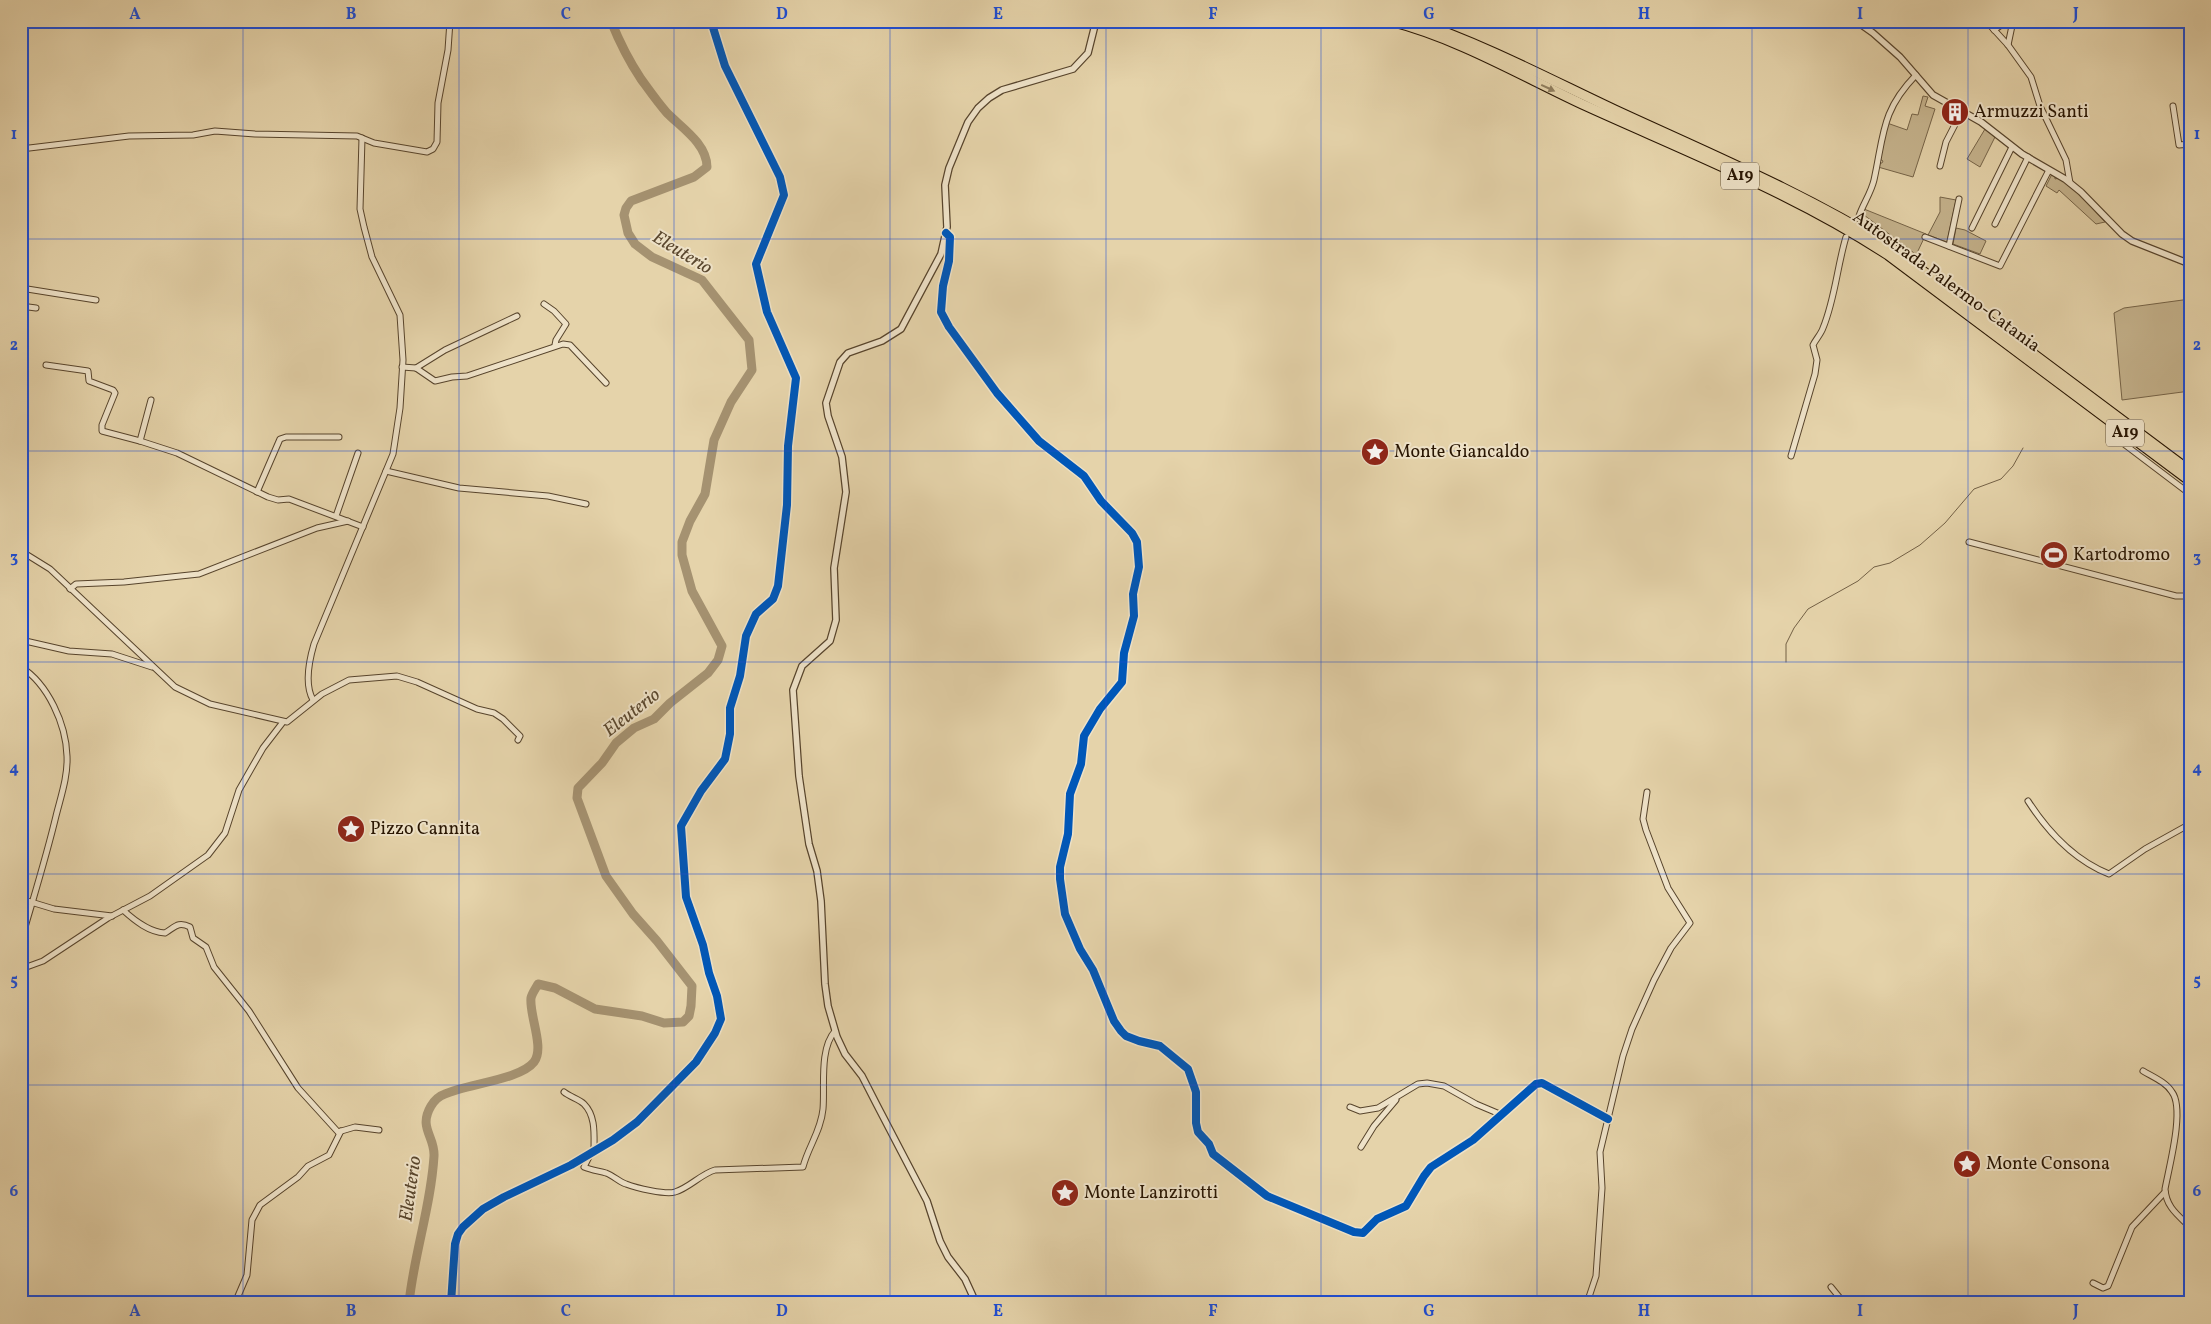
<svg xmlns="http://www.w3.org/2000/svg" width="2211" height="1324" font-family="Vollkorn,serif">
  <rect width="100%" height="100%" fill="#e5d3aa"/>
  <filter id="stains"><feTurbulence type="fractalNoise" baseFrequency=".004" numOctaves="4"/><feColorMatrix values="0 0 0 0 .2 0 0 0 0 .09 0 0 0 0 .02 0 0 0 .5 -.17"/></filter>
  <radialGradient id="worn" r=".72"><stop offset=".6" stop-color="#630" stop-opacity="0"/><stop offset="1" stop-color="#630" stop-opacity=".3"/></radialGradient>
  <g fill="#c5b38d" stroke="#766448">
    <path d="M1923 96 1928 97 1925 106 1935 109 1913 177 1878 167 1879 163H1882L1883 161 1880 159 1887 123 1907 130 1912 114 1918 115Z"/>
    <path d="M1985 129 1995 137 1980 167 1967 159Z"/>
    <path d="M2052 174 2055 175V179L2059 178 2074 188 2105 222 2096 224 2059 190 2057 193 2046 186Z"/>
    <path d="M1940 197 1956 200 1947 242 1928 235 1940 212Z"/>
    <path d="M1864 209 1926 234 1917 253 1918 256 1864 215 1861 216Z"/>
    <path d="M1956 228 1965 230 1986 241 1980 254 1953 244Z"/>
    <path d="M2190 299V391L2122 400 2114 313 2124 308Z"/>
  </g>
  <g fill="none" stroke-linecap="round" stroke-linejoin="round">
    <path stroke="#736045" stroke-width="1" d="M1786 662V644L1794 628 1808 609 1858 581 1874 567 1890 563 1920 545 1945 523 1974 489 2001 479 2013 466 2023 448"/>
    <path stroke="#a59271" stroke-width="9" d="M409 1303C414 1254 431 1206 434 1156 435 1136 418 1128 431 1106 434 1101 439 1096 445 1094 466 1084 520 1080 534 1062 545 1048 529 1015 531 998 532 993 536 988 538 984L555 988 595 1009 642 1016 664 1023 683 1022 689 1016 691 1006 692 986 657 941 633 914 606 876 577 798 578 788 602 763 616 743 634 728 654 719 670 703 708 673 718 660 722 646 692 591 682 555V542L690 521 705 494 714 440 731 402 752 370 749 340 702 280 652 257 635 244 628 233 624 215 626 208 631 201 694 177 707 167C707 144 682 128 667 113 658 103 649 90 641 79 629 61 619 41 611 21"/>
    <defs>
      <g id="minor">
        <path d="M1986 21 2008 45 2031 77 2040 106 2066 160 2070 183"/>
        <path d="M1994 30 2007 21"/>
        <path d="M2008 45 2013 21"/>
        <path d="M2173 106 2179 145 2190 144"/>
        <path d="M21 149 129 136 193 135 215 131 255 134 357 136 374 143 427 152 433 149 437 142 438 103 448 50 450 21"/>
        <path d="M1940 166 1946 142 1962 111"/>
        <path d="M2188 201 2190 222"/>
        <path d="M1859 216C1863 204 1871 193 1874 180 1884 135 1881 111 1916 75"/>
        <path d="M1995 224 2028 157"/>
        <path d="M1972 228 2012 147"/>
        <path d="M946 233 950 237 949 261 943 286 941 312 949 327 997 393 1039 441 1084 476 1101 501 1132 533 1137 542 1139 567 1133 594 1134 616 1124 653 1122 682 1100 709 1084 736 1081 764 1070 794 1068 834 1060 867V879L1065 914 1080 949 1093 970 1114 1021 1121 1031 1126 1036 1139 1041 1160 1046 1188 1069 1196 1092V1123L1198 1132 1209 1144 1213 1154 1267 1196 1354 1232 1363 1233 1377 1219 1406 1206 1424 1176 1431 1167 1473 1140 1536 1084 1542 1083 1608 1119"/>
        <path d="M1925 237 2000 266 2049 170"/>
        <path d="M1949 246 1959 199"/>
        <path d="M21 288 96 300"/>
        <path d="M544 304 554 311 566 324 556 340 555 345"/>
        <path d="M21 306 36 308"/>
        <path d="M46 365 88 371 89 381 113 390 115 393 102 425V431L140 441 177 453 268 497 278 500 289 499 363 527"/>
        <path d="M402 367 416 368 435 381 452 377 467 376 563 344 570 345 606 383"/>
        <path d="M416 368 445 350 517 316"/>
        <path d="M140 441 151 400"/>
        <path d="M2120 441 2190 494"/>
        <path d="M1791 456 1815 374 1817 360 1813 345C1816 339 1821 334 1823 328 1835 299 1837 267 1846 237"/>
        <path d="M386 471 459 488 548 496 586 504"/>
        <path d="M257 492 280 439 286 437H339"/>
        <path d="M336 516 358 453"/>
        <path d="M1969 542 2176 596H2190"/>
        <path d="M21 551 50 569 175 687 210 704 287 722 322 694 349 680 397 676 417 682 477 709 494 713 503 719 520 736 518 740"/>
        <path d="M70 589 76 584 124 582 199 574 317 528 348 521"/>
        <path d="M21 640 69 651 112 654 152 667"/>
        <path d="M21 667C48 684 66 724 67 756 68 776 61 796 56 816 46 858 33 899 21 941"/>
        <path d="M313 700C304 684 309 661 314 644L393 454 400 408 403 360 400 315 372 257 364 227 360 209 362 138"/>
        <path d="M2028 801C2048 832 2074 860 2109 874L2145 849 2190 824"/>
        <path d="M21 899 54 909 112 916"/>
        <path d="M123 910C135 921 149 932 165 933 175 927 178 921 190 927L193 938 206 947 214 967 249 1011 298 1088 338 1132 355 1127 379 1130"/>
        <path d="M21 969 43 961 108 918 150 896 208 855 225 833 239 790 263 748 283 722"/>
        <path d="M2143 1071C2153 1077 2166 1082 2172 1092 2185 1109 2169 1167 2165 1189 2166 1207 2178 1215 2190 1227"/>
        <path d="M564 1092C570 1097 579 1099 584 1104 596 1116 594 1135 594 1150"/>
        <path d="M1350 1107 1360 1111 1378 1108 1418 1084 1427 1083 1444 1086 1476 1104 1502 1115"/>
        <path d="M1361 1147 1374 1126 1396 1100"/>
        <path d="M590 1155 584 1167C591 1170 599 1171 606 1173 614 1176 619 1182 626 1184 636 1188 666 1195 675 1192 689 1188 701 1174 715 1170L803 1167C808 1147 821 1131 823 1109 825 1087 819 1049 835 1031"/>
        <path d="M2093 1283 2103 1288 2108 1286 2132 1227 2165 1192"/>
        <path d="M1831 1287 1844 1303"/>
        <path d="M1588 1298 1613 1303"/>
        <path d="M235 1303 247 1275 252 1220 260 1205 298 1177 308 1166 329 1155 341 1131"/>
        <path d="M451 1303 455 1244 458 1234 463 1227 483 1209 504 1197 571 1165 613 1140 637 1122 696 1062 715 1033 721 1019 717 996 709 973 703 945 686 897 681 826 701 791 725 759 730 734V708L740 676 746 636 756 614 773 599 778 586 787 505 788 446 796 378 767 312 756 264 784 195 780 177 725 66 711 21"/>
        <path d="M1587 1303 1596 1276 1602 1188 1600 1152 1623 1056 1632 1029 1654 980 1671 948 1690 923 1668 888 1646 830 1643 819 1647 792"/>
      </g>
      <g id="tertiary">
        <path d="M1856 21 1873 33 1900 57 1933 95 1981 122 2022 154 2065 179 2081 192 2122 234 2132 241 2190 264"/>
        <path d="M976 1303 965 1279 948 1257 940 1241 927 1201 879 1109 862 1076 845 1054 837 1037 828 1006 825 984 821 901 817 871 809 844 799 776 793 690 802 666 830 641 836 620 834 568 846 492 842 457 828 416 826 403 840 362 848 353 882 341 901 329 941 254 947 227 945 185 949 168 968 122 978 108 989 98 1002 90 1073 69 1088 53 1096 21"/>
      </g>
      <g id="motorway">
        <path d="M1390 21C1457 38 1520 75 1582 104 1685 151 1793 193 1888 255L2190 481"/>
        <path d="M1414 21C1483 44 1549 79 1615 110 1708 153 1804 193 1892 248L2190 471"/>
      </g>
    </defs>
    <use href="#minor" stroke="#57442c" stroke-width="7"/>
    <use href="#tertiary" stroke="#57442c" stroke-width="8"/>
    <use href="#motorway" stroke="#281502" stroke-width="11"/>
    <use href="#minor" stroke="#eee2c8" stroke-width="5"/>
    <use href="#tertiary" stroke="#eee2c8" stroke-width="5.5"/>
    <use href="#motorway" stroke="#e5d3aa" stroke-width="9"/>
    <defs>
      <g id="cycleway">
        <path d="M946 233 950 237 949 261 943 286 941 312 949 327 997 393 1039 441 1084 476 1101 501 1132 533 1137 542 1139 567 1133 594 1134 616 1124 653 1122 682 1100 709 1084 736 1081 764 1070 794 1068 834 1060 867V879L1065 914 1080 949 1093 970 1114 1021 1121 1031 1126 1036 1139 1041 1160 1046 1188 1069 1196 1092V1123L1198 1132 1209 1144 1213 1154 1267 1196 1354 1232 1363 1233 1377 1219 1406 1206 1424 1176 1431 1167 1473 1140 1536 1084 1542 1083 1608 1119"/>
        <path d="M451 1303 455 1244 458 1234 463 1227 483 1209 504 1197 571 1165 613 1140 637 1122 696 1062 715 1033 721 1019 717 996 709 973 703 945 686 897 681 826 701 791 725 759 730 734V708L740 676 746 636 756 614 773 599 778 586 787 505 788 446 796 378 767 312 756 264 784 195 780 177 725 66 711 21"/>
      </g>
    </defs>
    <use href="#cycleway" stroke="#eee2c8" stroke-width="11"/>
    <use href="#cycleway" stroke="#0057b8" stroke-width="8"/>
  </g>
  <defs><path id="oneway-solid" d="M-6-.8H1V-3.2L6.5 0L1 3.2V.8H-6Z" transform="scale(1.25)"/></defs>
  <use fill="#907e5e" href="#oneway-solid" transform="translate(1548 88) rotate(25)"/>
  <path fill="none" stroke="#1d4ed8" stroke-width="1" stroke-opacity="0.55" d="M243 21V1303M459 21V1303M674 21V1303M890 21V1303M1106 21V1303M1321 21V1303M1537 21V1303M1752 21V1303M1968 21V1303M21 239H2190M21 451H2190M21 662H2190M21 874H2190M21 1085H2190"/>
  <defs>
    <symbol id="building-disc" viewBox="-11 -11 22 22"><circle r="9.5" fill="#8f2418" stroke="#eee2c8"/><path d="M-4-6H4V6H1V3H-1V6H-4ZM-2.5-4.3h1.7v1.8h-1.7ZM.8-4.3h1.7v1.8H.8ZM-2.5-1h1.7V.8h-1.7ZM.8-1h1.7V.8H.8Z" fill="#fff"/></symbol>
    <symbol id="sight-disc" viewBox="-11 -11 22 22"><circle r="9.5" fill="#8f2418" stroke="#eee2c8"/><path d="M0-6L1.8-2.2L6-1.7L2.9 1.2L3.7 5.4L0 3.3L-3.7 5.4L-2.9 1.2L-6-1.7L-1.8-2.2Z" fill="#fff"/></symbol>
    <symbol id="stadium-disc" viewBox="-11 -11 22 22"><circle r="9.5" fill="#8f2418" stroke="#eee2c8"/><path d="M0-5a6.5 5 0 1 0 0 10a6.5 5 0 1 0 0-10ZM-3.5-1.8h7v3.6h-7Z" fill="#fff"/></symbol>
  </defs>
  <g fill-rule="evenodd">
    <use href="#building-disc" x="1939" y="96" width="32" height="32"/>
    <use href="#sight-disc" x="1359" y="436" width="32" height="32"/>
    <use href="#stadium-disc" x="2038" y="539" width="32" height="32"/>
    <use href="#sight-disc" x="335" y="813" width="32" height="32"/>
    <use href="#sight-disc" x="1951" y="1148" width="32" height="32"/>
    <use href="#sight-disc" x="1049" y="1177" width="32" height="32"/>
  </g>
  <g text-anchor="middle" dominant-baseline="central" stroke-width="4" stroke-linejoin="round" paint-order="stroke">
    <g fill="#eee2c8" stroke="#63523d" stroke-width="1">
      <rect x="1721" y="162.5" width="38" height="27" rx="4"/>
      <rect x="2106" y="419.5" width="38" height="27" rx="4"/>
    </g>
    <g font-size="16" font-weight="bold" fill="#281502">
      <text x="1740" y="176">A19</text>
      <text x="2125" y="433">A19</text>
    </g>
    <g font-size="18" fill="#281502" stroke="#eee2c8" text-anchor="start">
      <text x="1974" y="112">Armuzzi Santi</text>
      <text x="1394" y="452">Monte Giancaldo</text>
      <text x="2073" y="555">Kartodromo</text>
      <text x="370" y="829">Pizzo Cannita</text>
      <text x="1986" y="1164">Monte Consona</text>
      <text x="1084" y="1193">Monte Lanzirotti</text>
    </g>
    <g font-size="18" fill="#281502" stroke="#eee2c8">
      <text transform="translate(1946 282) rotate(36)">Autostrada Palermo-Catania</text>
    </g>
    <g font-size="19" font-style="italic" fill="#5a472e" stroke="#eee2c8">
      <text transform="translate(682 253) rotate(31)">Eleuterio</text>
      <text transform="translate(632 713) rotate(-38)">Eleuterio</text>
      <text transform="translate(411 1189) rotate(-82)">Eleuterio</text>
    </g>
  </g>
  <rect width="2211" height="1324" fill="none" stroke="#e5d3aa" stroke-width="55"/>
  <rect x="28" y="28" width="2156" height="1268" fill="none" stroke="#1d4ed8" stroke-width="2"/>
  <g font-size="16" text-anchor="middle" font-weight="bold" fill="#1d4ed8">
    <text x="135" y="19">A</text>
    <text x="351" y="19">B</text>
    <text x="566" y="19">C</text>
    <text x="782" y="19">D</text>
    <text x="998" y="19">E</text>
    <text x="1213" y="19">F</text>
    <text x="1429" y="19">G</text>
    <text x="1644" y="19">H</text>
    <text x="1860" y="19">I</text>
    <text x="2076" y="19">J</text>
    <text x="14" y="139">1</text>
    <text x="2197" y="139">1</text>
    <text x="14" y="350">2</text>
    <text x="2197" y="350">2</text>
    <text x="14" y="562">3</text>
    <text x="2197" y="562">3</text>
    <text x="14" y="773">4</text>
    <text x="2197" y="773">4</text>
    <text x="14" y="985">5</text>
    <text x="2197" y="985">5</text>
    <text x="14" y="1196">6</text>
    <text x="2197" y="1196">6</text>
    <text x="135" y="1316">A</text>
    <text x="351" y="1316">B</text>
    <text x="566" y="1316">C</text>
    <text x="782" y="1316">D</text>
    <text x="998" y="1316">E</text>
    <text x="1213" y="1316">F</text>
    <text x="1429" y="1316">G</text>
    <text x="1644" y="1316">H</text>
    <text x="1860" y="1316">I</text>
    <text x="2076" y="1316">J</text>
  </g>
  <rect width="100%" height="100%" filter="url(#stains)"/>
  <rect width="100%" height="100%" fill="url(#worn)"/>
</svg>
